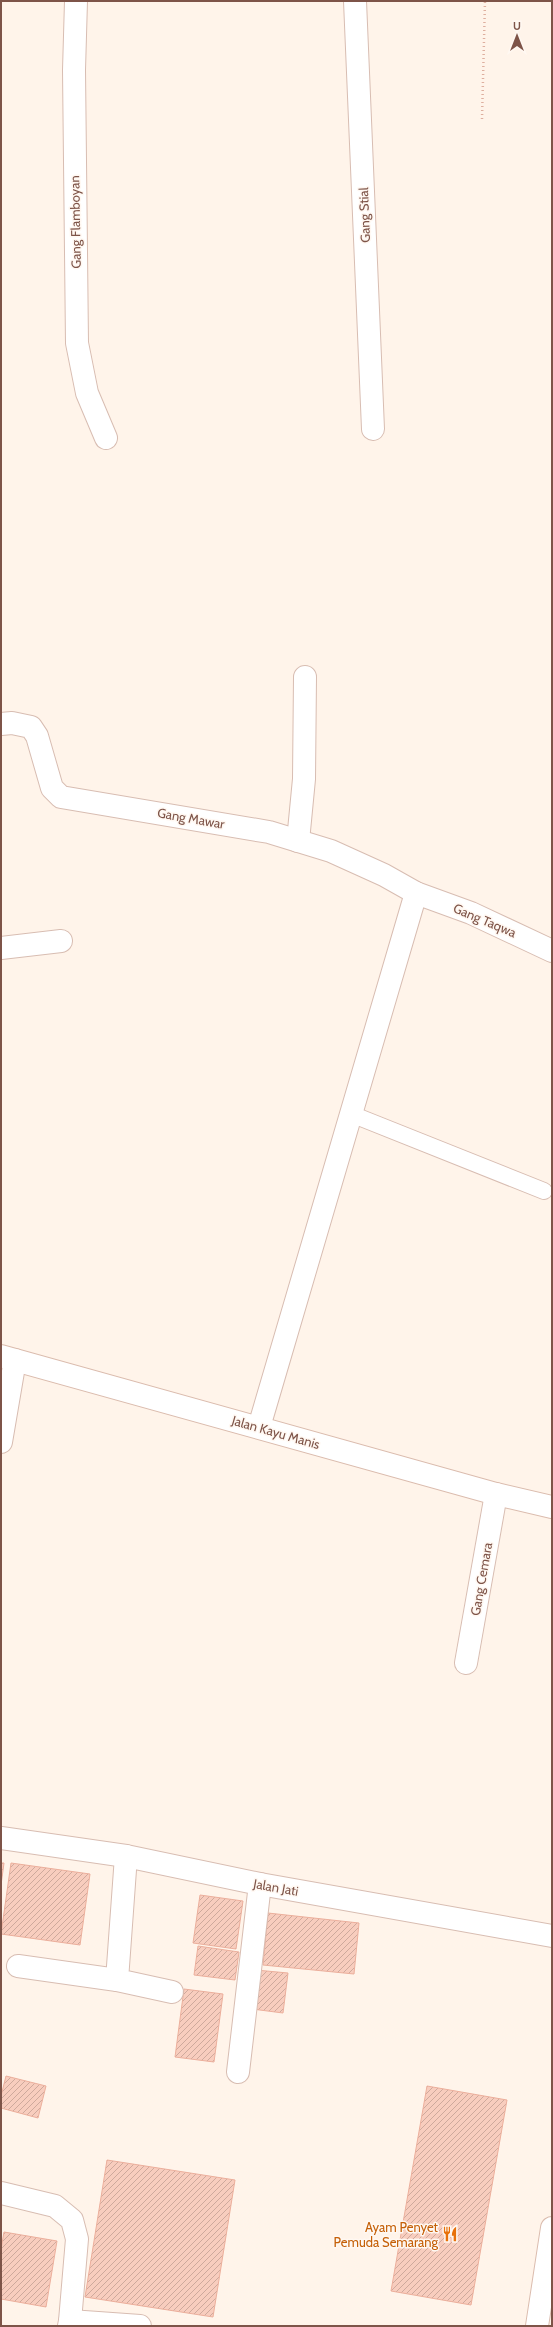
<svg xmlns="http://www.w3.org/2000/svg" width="553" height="2327" font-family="Cabin,sans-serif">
  <defs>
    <pattern id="building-hatch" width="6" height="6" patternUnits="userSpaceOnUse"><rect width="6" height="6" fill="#f8cdbe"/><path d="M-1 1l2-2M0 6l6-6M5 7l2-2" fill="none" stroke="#cea99c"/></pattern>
  </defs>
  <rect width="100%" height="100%" fill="#fff4ea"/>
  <g fill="url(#building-hatch)" stroke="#ecaf9c">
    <path d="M1 1863H4L1 1885Z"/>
    <path d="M11 1863 90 1874 80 1945 1 1934Z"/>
    <path d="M200 1895 243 1901 236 1949 193 1943Z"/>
    <path d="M268 1913 359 1923 354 1974 263 1965Z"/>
    <path d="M198 1946 239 1952 235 1980 194 1975Z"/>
    <path d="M256 1970 288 1973 283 2013 252 2009Z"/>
    <path d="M184 1989 223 1994 214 2062 175 2057Z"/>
    <path d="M6 2076 46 2086 38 2118 1 2108V2096Z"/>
    <path d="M427 2086 507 2100 471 2305 391 2291Z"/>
    <path d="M107 2160 235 2180 213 2317 85 2297Z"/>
    <path d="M4 2232 57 2241 46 2307 1 2299V2249Z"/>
  </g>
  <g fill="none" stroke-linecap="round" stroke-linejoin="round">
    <defs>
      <path id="lane" d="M351 1114 544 1191"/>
      <g id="street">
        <path d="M76 1 74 70 77 343 87 393 106 438"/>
        <path d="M355 1 373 429"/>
        <path d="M1 724 12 723 31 727 37 736 52 788 61 797 269 832 331 851 384 875 416 893 471 913 552 951"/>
        <path d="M298 841 304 779 305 677"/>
        <path d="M1 948 61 941"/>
        <path d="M259 1427 416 893"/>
        <path d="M1 1442 15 1360"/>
        <path d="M466 1663 496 1494"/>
        <path d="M1 1838 126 1856 260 1884 552 1936"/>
        <path d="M126 1856 117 1980 172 1992"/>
        <path d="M18 1966 117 1980"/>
        <path d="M238 2072 260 1884"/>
        <path d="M1 2193 55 2206 72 2220 77 2239 70 2321"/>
        <path d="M69 2326 70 2321 140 2326"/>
      </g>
      <g id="secondary">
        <path d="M1 1356 496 1494 552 1507"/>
        <path d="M537 2326 552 2228"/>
      </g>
    </defs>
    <use href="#lane" stroke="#d8bdb2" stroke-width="18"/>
    <use href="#street" stroke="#d8bdb2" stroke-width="24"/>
    <use href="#secondary" stroke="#dbbcae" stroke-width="24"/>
    <path stroke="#deaf9f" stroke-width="2.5" stroke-dasharray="1 3" stroke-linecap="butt" d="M482 119 485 1"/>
    <use href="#lane" stroke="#fff" stroke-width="16"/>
    <use href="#street" stroke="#fff" stroke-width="22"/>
    <use href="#secondary" stroke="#fff" stroke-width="22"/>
  </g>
  <defs>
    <symbol id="restaurant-bare" viewBox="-9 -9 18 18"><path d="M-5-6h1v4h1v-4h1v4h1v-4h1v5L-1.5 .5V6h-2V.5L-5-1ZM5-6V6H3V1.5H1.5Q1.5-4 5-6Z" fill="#e8710a" stroke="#fff8f2" stroke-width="2.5" paint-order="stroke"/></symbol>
  </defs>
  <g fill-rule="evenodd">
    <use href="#restaurant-bare" x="439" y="2223" width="22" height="22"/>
  </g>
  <g text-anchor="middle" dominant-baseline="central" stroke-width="3" stroke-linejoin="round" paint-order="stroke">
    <g font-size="13" fill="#7e5448" stroke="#fff8f2">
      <text transform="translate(364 215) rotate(-92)">Gang Stial</text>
      <text transform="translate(75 222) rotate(-91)">Gang Flamboyan</text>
      <text transform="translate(191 818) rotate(10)">Gang Mawar</text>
      <text transform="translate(485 920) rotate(23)">Gang Taqwa</text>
      <text transform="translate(276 1432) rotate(16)">Jalan Kayu Manis</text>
      <text transform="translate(481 1579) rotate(-80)">Gang Cemara</text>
      <text transform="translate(276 1887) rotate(10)">Jalan Jati</text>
    </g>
    <g font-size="13" fill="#c56008" stroke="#fff8f2" text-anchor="end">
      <text x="438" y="2227">Ayam Penyet<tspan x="438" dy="15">Pemuda Semarang</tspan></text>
    </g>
  </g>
  <rect width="553" height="2327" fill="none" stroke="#7e5448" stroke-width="4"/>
  <g transform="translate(517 36)" stroke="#fff8f2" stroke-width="3" paint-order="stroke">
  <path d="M0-3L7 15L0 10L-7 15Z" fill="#7e5448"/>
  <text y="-6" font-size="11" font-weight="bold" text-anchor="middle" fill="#7e5448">U</text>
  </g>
</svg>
